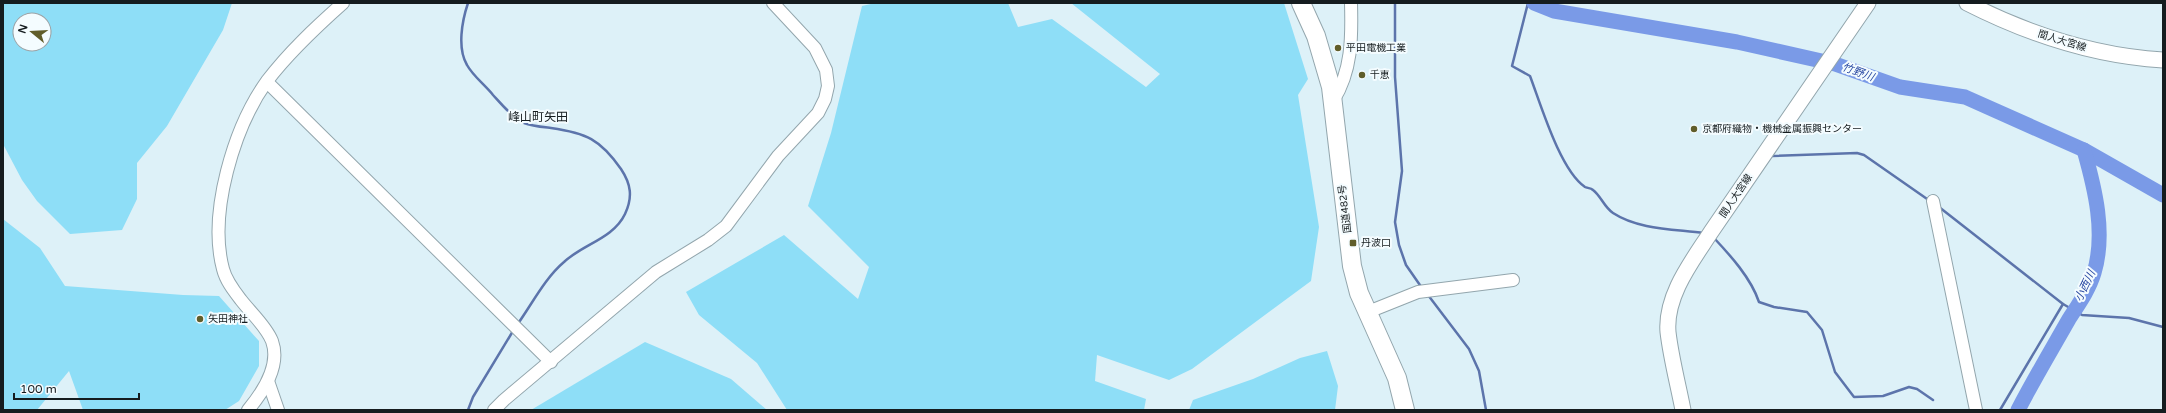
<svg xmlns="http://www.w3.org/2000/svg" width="2166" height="413" font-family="'Varela Round','Noto Sans JP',sans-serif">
  <rect width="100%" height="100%" fill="#ddf1f8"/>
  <g fill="#8edef7" fill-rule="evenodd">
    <path d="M3 3H232L223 30 167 126 137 163V199L122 230 70 234 37 201 22 180 3 144ZM20 20H44V44H20Z"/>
    <path d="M875 3H1008L1018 27 1052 19 1146 87 1160 74 1071 3H1284L1308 79 1298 95 1319 227 1311 281 1192 369 1169 380 1097 355 1095 381 1146 399 1144 410H787L757 363 699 315 686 292 784 235 858 299 869 267 808 206 831 133 862 6Z"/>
    <path d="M3 219 40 248 65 286 183 295 219 296 259 341V366L239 401 225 410H83L69 371 37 410H3Z"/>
    <path d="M645 342 731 379 767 410H531Z"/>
    <path d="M1327 351 1338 386 1335 410H1189L1193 400 1253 379 1300 358Z"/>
  </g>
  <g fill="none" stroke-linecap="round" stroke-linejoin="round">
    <g stroke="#5c74ab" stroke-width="2.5">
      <path d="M468 3C462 21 457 48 467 65 473 76 485 85 493 95 502 105 512 117 524 123 532 126 543 127 551 128 586 133 600 139 621 169 631 184 633 197 625 214 613 239 583 244 564 262 545 278 532 304 517 325"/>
      <path d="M1395 3V77L1402 171 1395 222 1399 245 1406 265 1422 288"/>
      <path d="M1528 3 1512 66 1530 76C1541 105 1560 170 1585 187 1587 188 1591 188 1593 190 1601 196 1604 207 1613 213 1639 230 1675 229 1704 233"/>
      <path d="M1772 156 1857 153 1864 155 1930 201"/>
      <path d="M1939 207 2063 304 2082 315 2129 318 2163 327"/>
      <path d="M1714 238C1730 255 1751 278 1759 302L1774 307 1807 312 1822 330 1835 372 1854 397 1883 396 1909 387 1917 389 1933 400"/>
      <path d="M1428 295 1469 349 1479 371 1486 410"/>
      <path d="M468 410 473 397 513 331"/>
      <path d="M2000 410 2063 304"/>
    </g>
    <g stroke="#7a9ae7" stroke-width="15">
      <path d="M1534 3 1554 11 1737 42 1835 64 1900 87 1965 97 2084 150 2163 195"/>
      <path d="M2018 410C2034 379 2052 349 2069 319 2078 305 2089 290 2094 273 2106 233 2095 189 2084 150"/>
    </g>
    <defs>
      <g id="minor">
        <path d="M267 82 551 362"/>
        <path d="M1333 101C1352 71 1352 38 1351 3"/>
        <path d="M1933 201 1976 410"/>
        <path d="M1368 312 1418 292 1513 280"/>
        <path d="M268 381 278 410"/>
        <path d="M248 410C263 392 281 366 272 341 266 326 251 313 241 300 234 291 226 281 223 269 208 213 234 127 267 81 289 52 316 27 343 3"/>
        <path d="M494 410 504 400 656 272 708 240 726 226 778 156 818 113 825 99 828 86 826 70 815 48 773 3"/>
      </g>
      <g id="major">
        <path d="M1967 3C2028 34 2094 56 2163 60"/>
        <path d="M1683 410C1678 384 1671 358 1668 332 1665 295 1693 260 1711 232L1868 3"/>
      </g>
      <path id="highway" d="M1301 3 1316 36 1331 87 1352 266 1359 293 1397 378 1405 410"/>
    </defs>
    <use href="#minor" stroke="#93a6ad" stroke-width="14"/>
    <use href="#major" stroke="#93a6ad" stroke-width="17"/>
    <use href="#highway" stroke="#93a6ad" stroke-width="20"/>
    <use href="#minor" stroke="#fff" stroke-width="12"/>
    <use href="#major" stroke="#fff" stroke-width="15"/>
    <use href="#highway" stroke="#fff" stroke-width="18"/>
  </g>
  <g fill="#605d2a" stroke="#f4fcff" stroke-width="1.5">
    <circle cx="1338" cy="48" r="4"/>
    <circle cx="1362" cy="75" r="4"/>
    <circle cx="1694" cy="129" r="4"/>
    <rect x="1349" y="239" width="8" height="8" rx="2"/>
    <circle cx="200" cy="319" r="4"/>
  </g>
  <g text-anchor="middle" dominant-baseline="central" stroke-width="4" stroke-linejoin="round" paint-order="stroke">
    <g font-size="10" fill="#151c1f" stroke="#f4fcff">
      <text transform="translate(2062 41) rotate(17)">間人大宮線</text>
      <text transform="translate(1736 196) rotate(-56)">間人大宮線</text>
      <text transform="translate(1345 209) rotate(-97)">国道482号</text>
    </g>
    <g font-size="10" fill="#151c1f" stroke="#f4fcff" text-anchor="start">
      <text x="1346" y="48">平田電機工業</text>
      <text x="1370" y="75">千恵</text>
      <text x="1702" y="129">京都府織物・機械金属振興センター</text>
      <text x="1361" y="243">丹波口</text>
      <text x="208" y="319">矢田神社</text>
    </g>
    <g font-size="11" font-style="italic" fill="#2948a2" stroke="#f4fcff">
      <text transform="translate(1858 72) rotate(20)">竹野川</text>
      <text transform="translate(2085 286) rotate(-64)">小西川</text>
    </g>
    <g font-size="12" fill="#151c1f" stroke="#f4fcff">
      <text x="538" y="117">峰山町矢田</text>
    </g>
  </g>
  <rect width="2166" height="413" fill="none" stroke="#151c1f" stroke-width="8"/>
  <g transform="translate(32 32) rotate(288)"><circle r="19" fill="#f4fcff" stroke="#9ba2a5"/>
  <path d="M0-3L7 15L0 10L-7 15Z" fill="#605d2a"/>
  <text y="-6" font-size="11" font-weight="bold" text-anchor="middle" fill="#151c1f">N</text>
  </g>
  <path d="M14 393v6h125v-6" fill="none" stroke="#151c1f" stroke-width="2"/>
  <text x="20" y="393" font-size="12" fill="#151c1f" stroke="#f4fcff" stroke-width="3" paint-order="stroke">100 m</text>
</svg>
